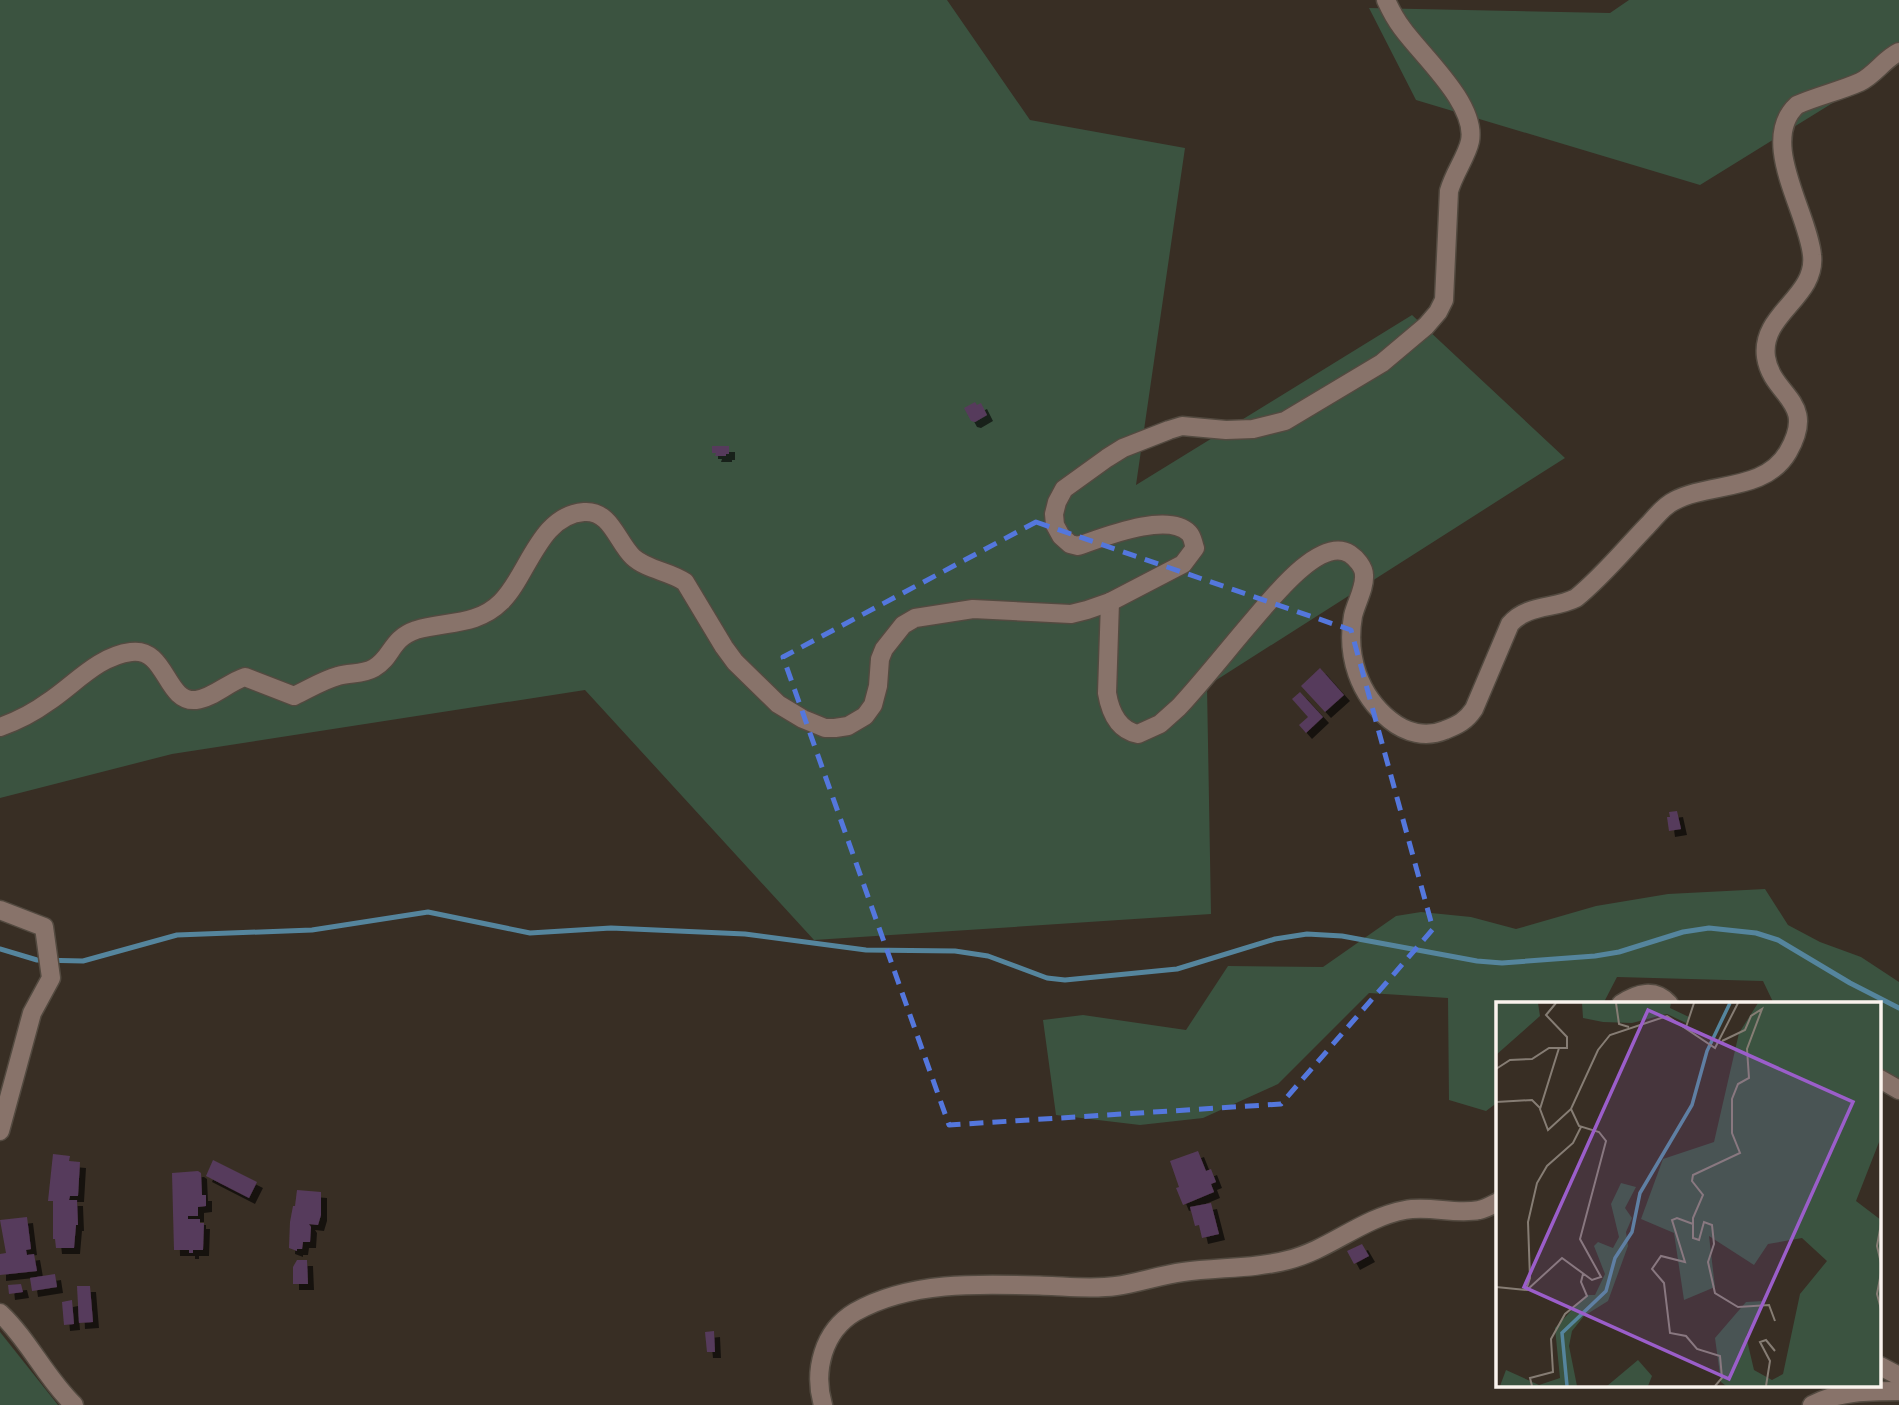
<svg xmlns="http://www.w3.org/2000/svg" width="1899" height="1405" font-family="'PT Serif',serif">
  <defs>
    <filter id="shadow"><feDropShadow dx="6" dy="6" stdDeviation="0" flood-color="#0009"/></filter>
  </defs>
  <rect width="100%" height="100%" fill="#382e24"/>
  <g fill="#3b5340">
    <path d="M0 0H947L1030 120 1185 148 1136 485 1412 315 1565 458 1207 686 1211 914 814 940 585 690 172 754 0 798Z"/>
    <path d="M1629 0H1899V62L1700 185 1416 100 1369 8 1610 13Z"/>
    <path d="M1765 889 1788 925 1820 942 1861 957 1899 982V1080L1880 1072V1004H1774L1763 981 1617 977 1603 1004H1498V1102L1486 1111 1449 1100 1448 998 1369 993 1278 1084 1203 1118 1140 1125 1056 1115 1043 1020 1083 1015 1186 1030 1228 966 1323 967 1396 916 1421 912 1471 917 1516 929 1596 906 1668 894Z"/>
    <path d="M0 1332 58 1405H0Z"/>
  </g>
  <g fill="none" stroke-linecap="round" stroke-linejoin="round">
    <path stroke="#55859d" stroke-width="5" d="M0 949 37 960 83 961 177 935 312 930 428 912 530 933 611 928 745 934 866 950 955 951 988 956 1047 978 1065 980 1177 969 1275 939 1307 934 1342 936 1477 961 1502 963 1595 956 1619 952 1683 932 1709 928 1756 933 1778 940 1850 983 1899 1008"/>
  </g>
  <g fill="#573b5b" filter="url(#shadow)">
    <path d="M975 402 977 405 981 403 987 415 975 422 971 421 964 408Z"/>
    <path d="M712 446H729V454H726V456H715L716 453H712Z"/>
    <path d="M1320 668 1344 695 1325 712 1301 686Z"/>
    <path d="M1300 692 1323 717 1306 733 1299 725 1308 717 1292 699Z"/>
    <path d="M1677 811 1681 829 1669 831 1667 817H1670L1669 812Z"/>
    <path d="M1198 1151 1206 1171 1211 1169 1216 1182 1211 1184 1214 1192 1183 1205 1176 1188 1179 1187 1170 1161Z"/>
    <path d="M53 1154 70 1156 69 1161 80 1162 78 1196H70L69 1200H77L78 1225H76L74 1248H56L55 1239H53V1201H48Z"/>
    <path d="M213 1160 257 1182 249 1198 206 1176Z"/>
    <path d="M198 1171 201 1173 202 1195H206V1206L198 1207V1216H188V1219H200V1223H204L203 1250H193V1253H189V1250H174L172 1173Z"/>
    <path d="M297 1190 321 1192V1215L318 1225 309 1224 311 1227 310 1242H303L302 1249H297V1251L289 1248 290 1222 293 1206H295Z"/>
    <path d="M1211 1203 1219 1234 1202 1238 1199 1225 1195 1226 1190 1207Z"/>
    <path d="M27 1217 31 1249 26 1250 27 1255 34 1254 37 1271 0 1275V1254L6 1253 0 1220Z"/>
    <path d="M1362 1244 1369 1256 1354 1264 1347 1251Z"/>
    <path d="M297 1260H307L308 1284H293V1267Z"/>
    <path d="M55 1274 57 1287 32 1291 30 1278Z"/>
    <path d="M21 1284 23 1292 9 1294 8 1285Z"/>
    <path d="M77 1286H90L93 1322 79 1323Z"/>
    <path d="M72 1300 74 1324 64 1325 62 1302Z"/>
    <path d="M714 1331 715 1352H707L705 1332Z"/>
  </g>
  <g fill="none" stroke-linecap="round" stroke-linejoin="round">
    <defs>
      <g id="minor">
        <path d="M1110 602 1107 693C1110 711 1118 730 1138 734L1160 724 1179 707C1203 681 1225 653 1248 626 1266 606 1319 534 1350 554 1356 558 1364 567 1364 575 1365 588 1356 603 1353 616 1346 656 1359 695 1390 720 1406 733 1426 738 1445 730 1458 725 1466 721 1474 709L1510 624C1527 604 1555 609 1576 598 1602 577 1624 550 1647 526 1655 518 1663 506 1674 501 1709 482 1765 492 1788 452 1818 400 1772 397 1766 357 1760 314 1817 297 1812 255 1808 212 1758 141 1797 105 1817 96 1840 91 1860 82 1875 75 1884 59 1899 52"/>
        <path d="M0 727C17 721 33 713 48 702 74 685 98 656 131 652 167 647 165 703 196 700 213 698 229 682 245 677L294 696C309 689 323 680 338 676 350 672 362 675 374 668 393 657 390 639 416 630 446 621 477 626 501 602 528 576 539 515 584 512 611 510 617 542 633 557 647 570 669 571 685 582L724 647 735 662 778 704 803 719 825 728H835L848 726 865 716 873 705 878 686 880 659 884 649 903 625 915 618 973 609 1071 614 1087 610 1110 602 1183 564 1195 548C1193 543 1193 537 1189 533 1167 511 1102 538 1078 546L1070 544 1061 536 1055 525 1054 514 1057 502 1064 489 1107 458 1123 448 1169 430 1182 426 1226 430 1253 429 1285 421 1382 363 1426 326 1438 312 1444 300 1449 191C1454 173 1467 156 1470 141 1477 104 1422 56 1402 28 1396 20 1390 9 1386 0"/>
        <path d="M0 910 44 927 51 978 32 1013 0 1131"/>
        <path d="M1621 1004C1637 993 1655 988 1669 1004"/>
        <path d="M1880 1079 1899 1090"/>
        <path d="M0 1313C29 1340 45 1377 74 1405"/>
        <path d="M1880 1366 1899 1376"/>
        <path d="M823 1405C813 1371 823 1331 855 1312 913 1279 988 1284 1052 1286 1073 1287 1095 1289 1116 1286 1138 1283 1160 1275 1183 1272 1218 1267 1254 1269 1288 1260 1329 1250 1362 1218 1405 1210 1429 1205 1455 1215 1479 1210 1485 1209 1492 1205 1498 1202"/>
        <path d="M1812 1405C1839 1391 1869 1391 1899 1391"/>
      </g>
    </defs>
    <use href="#minor" stroke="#534a40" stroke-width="21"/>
    <use href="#minor" stroke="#88736a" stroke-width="18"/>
  </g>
  <path fill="none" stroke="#5477dd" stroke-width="5" stroke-dasharray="14 9" stroke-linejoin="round" d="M1036 522 1351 630 1433 929 1281 1104 949 1125 783 657Z"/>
  <g transform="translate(1496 1002)">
    <rect width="385" height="385" fill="#382e24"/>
    <path d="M0 1H42L44 14 0 53ZM86 1H175L174 6 193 15 190 21 171 12 136 21 107 20 87 16ZM262 1H385V135L360 199 385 218V384H230L225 380 219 336 250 300 267 299 250 334 258 368 276 378 287 372 304 292 331 259 306 236 272 242 258 263 213 234 219 285 188 298 178 231 145 217 167 157 218 140 243 31ZM125 181 140 185 129 206 136 216 130 230 132 244 112 299 88 314 76 329 73 344 81 384H4L10 368 43 383 64 376 59 326 90 293H99L109 272 98 244 102 240 117 246 123 235 115 202ZM142 358 156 374 152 384H111Z" fill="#3b5340"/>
    <path fill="none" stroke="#55859d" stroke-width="3.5" d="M71 384 66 331 110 289 119 256 136 230 144 191 196 103 211 49 234 1"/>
    <path fill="none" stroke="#867d74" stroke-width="2" d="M120 1 123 22 133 25M190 25 198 1M226 39 249 28 255 14 266 7 251 47 253 76 242 82 236 97V131L244 151 197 173 196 179 207 193 197 216V236L203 238 208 220 216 223 218 242 212 260 219 291 242 305 273 303 279 319M63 46 44 107 52 128 75 107 102 48 114 33 171 14 219 46 242 1M0 67 14 58 36 57 53 46H71V35L50 13 60 1M0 100 36 98 44 106M197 222 181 216 176 218 189 260 165 254 156 267 168 281 174 331 190 334 201 347 224 354 226 376 219 384M385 222 381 244 385 261M385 271 381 292 385 307M0 285 31 288 66 256 96 278 105 275 84 237 110 139 103 130 83 124 75 107M30 288 34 276 32 220 41 181 51 164 77 141 85 125M36 384 34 376 57 370 55 337 69 312 91 294 85 280 87 272M270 384 274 359 264 340 270 338 279 349"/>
    <path fill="#9b5eca" fill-opacity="0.15" stroke="#9b5eca" stroke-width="3.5" d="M152 8 357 100 233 377 28 285Z"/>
    <rect width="385" height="385" fill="none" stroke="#faf3ed" stroke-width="3.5"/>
  </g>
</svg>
